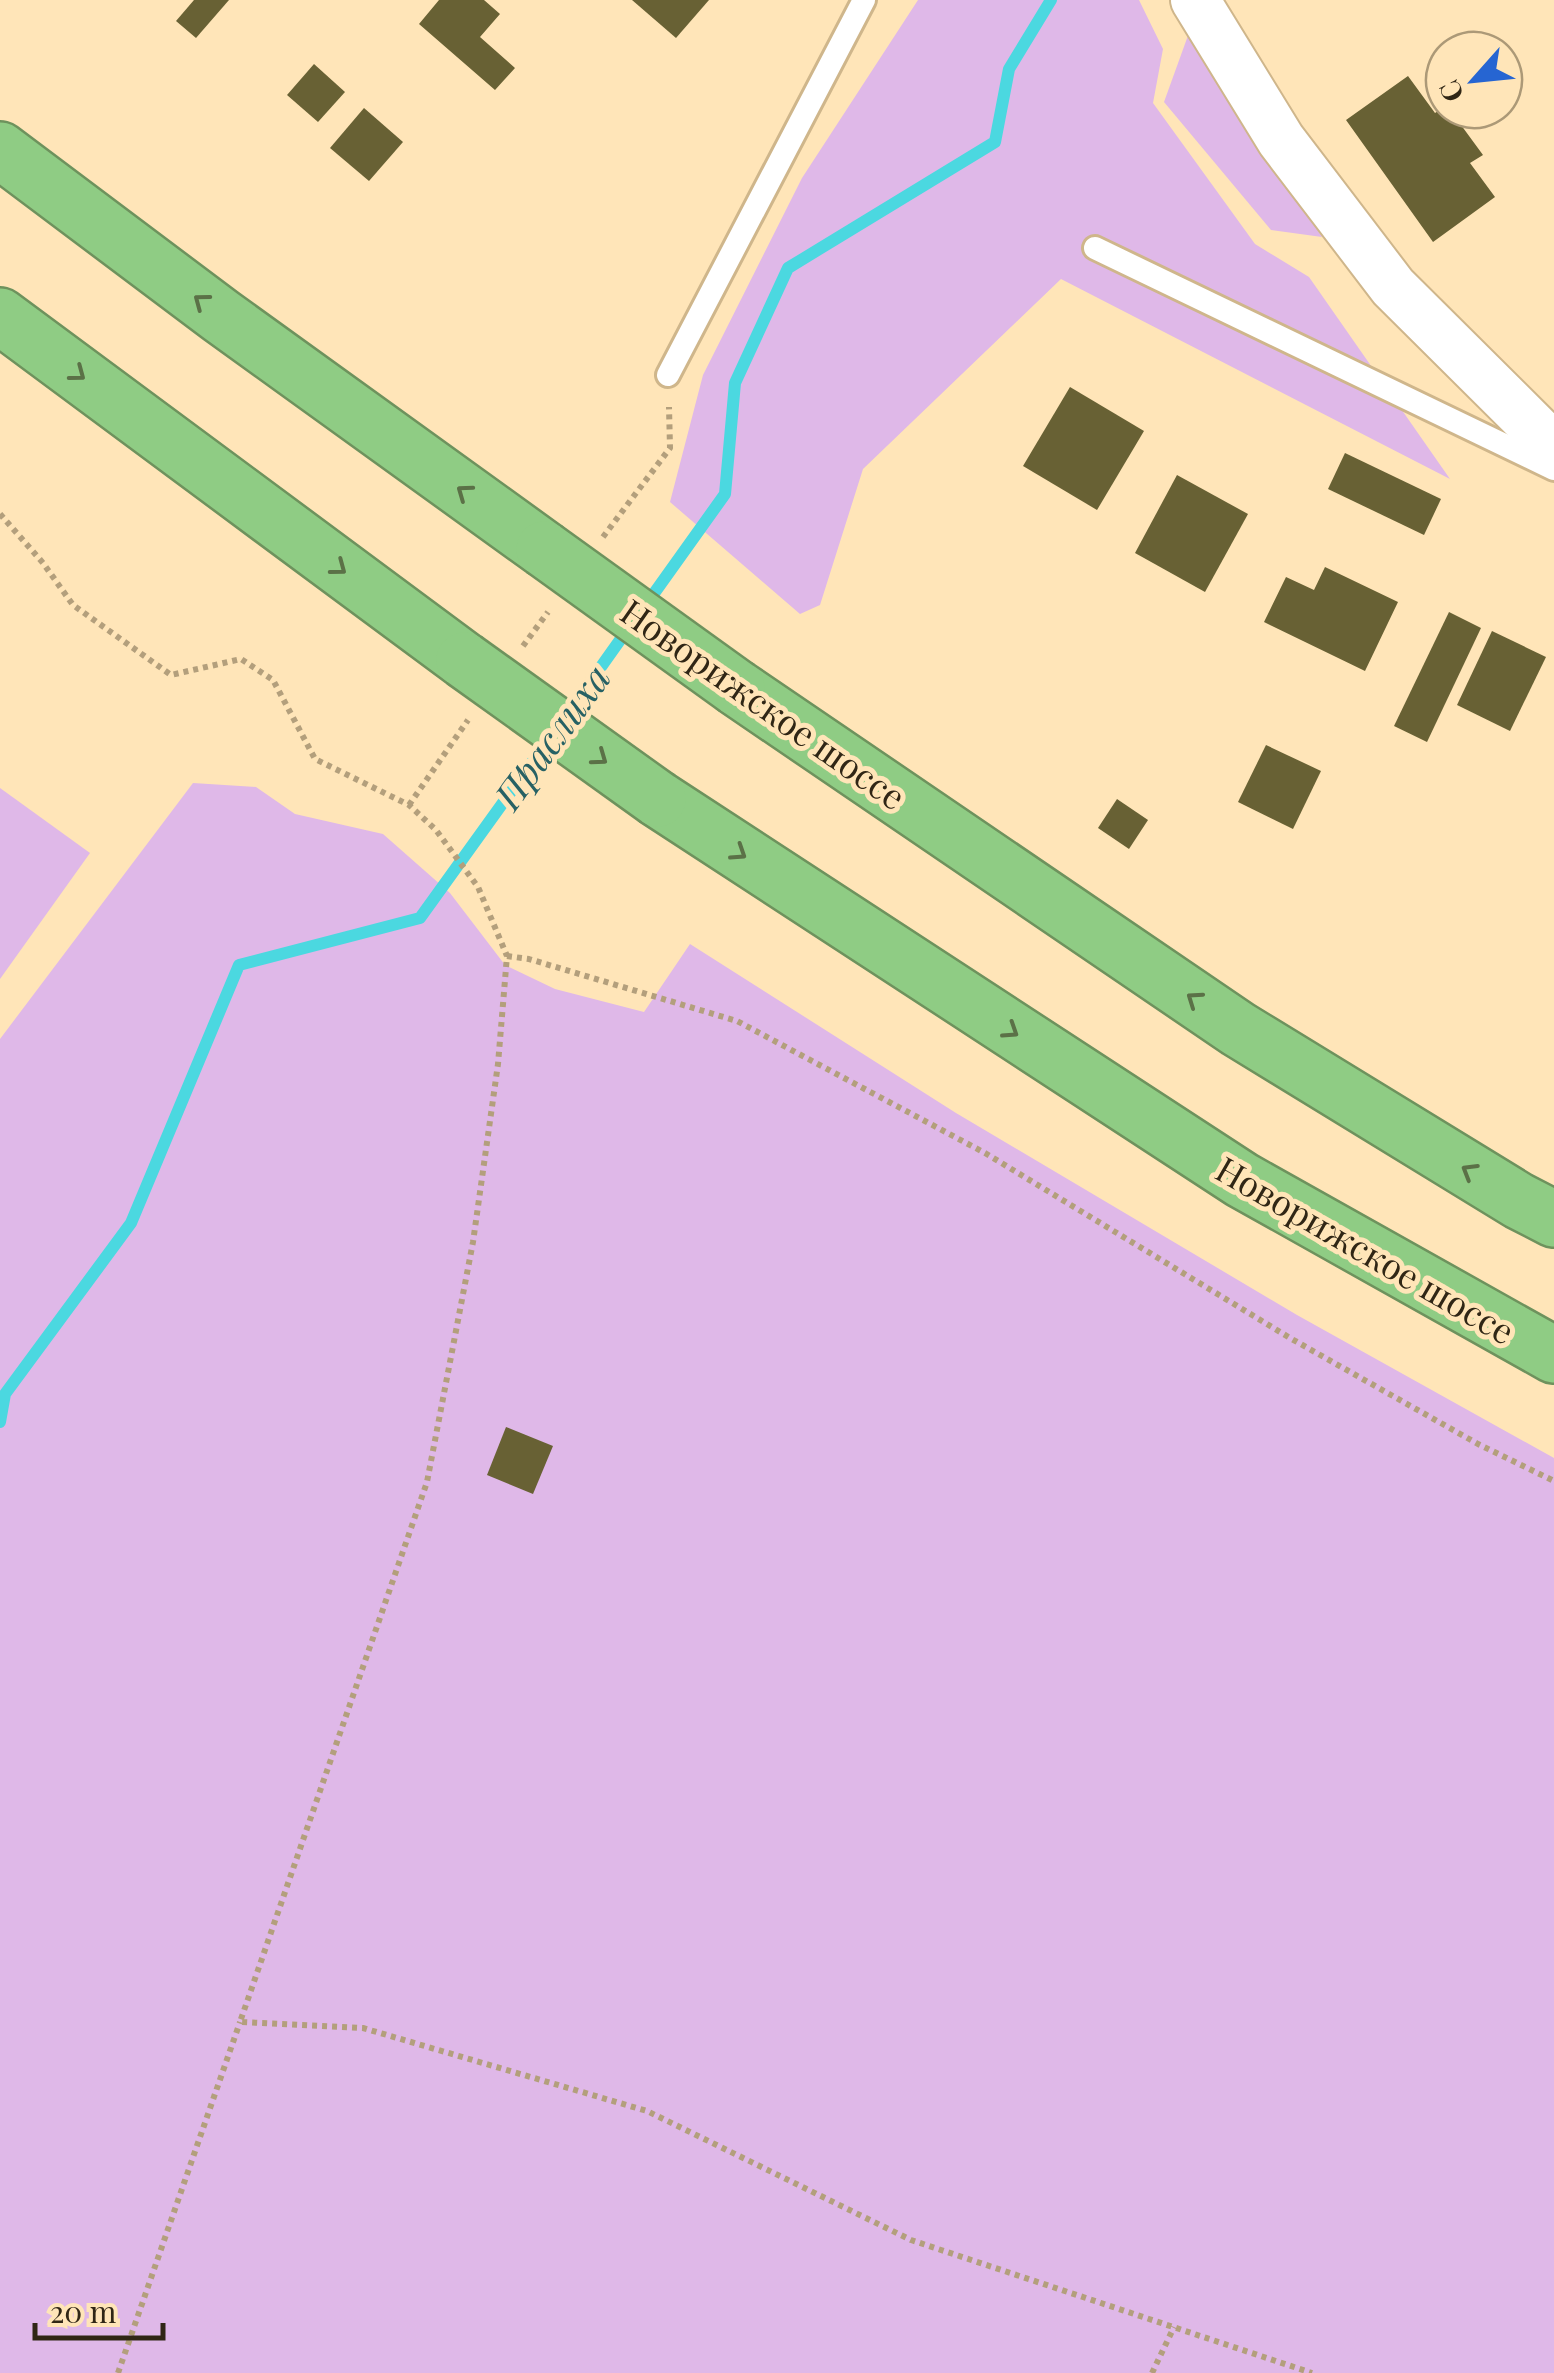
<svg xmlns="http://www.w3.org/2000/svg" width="1554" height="2373" font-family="'Playfair Display',serif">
  <rect width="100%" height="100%" fill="#ffe5b8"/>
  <g fill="#dfb8e8">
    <path d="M918 0H1139L1163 49 1153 103 1255 244 1309 277 1450 479 1061 279 863 469 820 605 800 614 670 502 703 375 802 178Z"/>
    <path d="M1190 30 1322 237 1271 230 1164 102Z"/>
    <path d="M193 783 256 787 295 814 383 834 450 893 505 965 555 989 644 1012 690 944 956 1113 1297 1315 1554 1458V2373H0V1039Z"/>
    <path d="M0 788 90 853 0 979Z"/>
  </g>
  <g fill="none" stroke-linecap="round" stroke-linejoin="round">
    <g stroke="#4bd8e0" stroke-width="12">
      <path d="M645 606 725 494 735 383 788 268 995 142 1009 69 1051 0"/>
      <path d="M566 716 630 626"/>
      <path d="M0 1422 5 1394 131 1223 239 965 420 918 551 736"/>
    </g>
  </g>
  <g fill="#686134">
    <path d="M194 0H229L196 38 176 21Z"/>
    <path d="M439 0H484L500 14 480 37 515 68 495 90 419 24Z"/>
    <path d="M632 0H709L676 38Z"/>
    <path d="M314 64 345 92 318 122 287 95Z"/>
    <path d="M1408 76 1435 113 1444 107V110H1450L1483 155 1470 163 1495 197 1433 242 1346 120Z"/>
    <path d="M364 108 403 142 369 181 330 148Z"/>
    <path d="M1070 387 1144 431 1097 510 1023 466Z"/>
    <path d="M1345 453 1441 499 1424 535 1328 489Z"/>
    <path d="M1177 475 1248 514 1205 592 1135 553Z"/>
    <path d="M1325 567 1398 602 1365 671 1264 622 1286 577 1314 590Z"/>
    <path d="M1449 612 1481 628 1427 742 1394 726Z"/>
    <path d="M1492 631 1546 657 1510 731 1457 705Z"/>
    <path d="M1266 745 1321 771 1293 829 1238 802Z"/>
    <path d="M1117 799 1148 820 1129 849 1098 828Z"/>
    <path d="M506 1427 553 1446 533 1494 487 1475Z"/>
  </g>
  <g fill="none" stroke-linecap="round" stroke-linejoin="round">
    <defs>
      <g id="lane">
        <path d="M1095 248 1554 469"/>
        <path d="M668 375 864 0"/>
      </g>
      <path id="street" d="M1195 0 1281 140 1393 287 1554 447"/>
      <g id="highway">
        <path d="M0 150 221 316 544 549"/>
        <path d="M0 316 464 660"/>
        <path d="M737 688 1238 1029 1519 1201 1554 1219"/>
        <path d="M658 799 1242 1180 1554 1355"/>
      </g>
    </defs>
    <use href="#lane" stroke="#cfb68b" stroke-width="28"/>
    <use href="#street" stroke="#cfb68b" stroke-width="52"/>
    <use href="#highway" stroke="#6e925d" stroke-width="60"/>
    <g stroke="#b39f7c" stroke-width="6" stroke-dasharray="5 5" stroke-linecap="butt">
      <path d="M0 514 43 563 73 605 171 675 241 659 273 680 315 759 409 805 436 830 478 887 507 956 498 1064 473 1242 427 1482 240 2022 363 2028 647 2111 911 2240 1312 2373"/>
      <path d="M603 537 670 448 669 407"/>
      <path d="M523 646 548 612"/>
      <path d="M409 805 468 720"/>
      <path d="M507 956 529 959 737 1021 985 1153 1290 1338 1478 1444 1554 1481"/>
      <path d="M118 2373 240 2022"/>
      <path d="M1152 2373 1174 2327"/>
    </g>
    <use href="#lane" stroke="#fff" stroke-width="22"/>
    <use href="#street" stroke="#fff" stroke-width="48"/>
    <use href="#highway" stroke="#8fcc84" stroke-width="55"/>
    <defs>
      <g id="highway-bridge">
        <path d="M544 549 737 688"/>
        <path d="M464 660 658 799"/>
      </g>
    </defs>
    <use href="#highway-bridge" stroke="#6e925d" stroke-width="60" stroke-linecap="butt"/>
    <use href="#highway-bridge" stroke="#8fcc84" stroke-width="55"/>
  </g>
  <defs><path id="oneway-chevron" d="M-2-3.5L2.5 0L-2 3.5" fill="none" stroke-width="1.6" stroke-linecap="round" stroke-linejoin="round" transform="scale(2.5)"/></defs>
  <g stroke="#5b7147">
    <use href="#oneway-chevron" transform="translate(201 301) rotate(-143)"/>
    <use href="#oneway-chevron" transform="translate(78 374) rotate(37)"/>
    <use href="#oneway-chevron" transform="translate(464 492) rotate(-144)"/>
    <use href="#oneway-chevron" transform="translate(339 568) rotate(37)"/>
    <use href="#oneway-chevron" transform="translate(600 758) rotate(36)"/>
    <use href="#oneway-chevron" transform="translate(739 853) rotate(33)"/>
    <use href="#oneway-chevron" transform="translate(1194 999) rotate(-145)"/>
    <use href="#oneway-chevron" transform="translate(1011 1031) rotate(33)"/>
    <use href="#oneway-chevron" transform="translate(1469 1171) rotate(-149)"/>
  </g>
  <g text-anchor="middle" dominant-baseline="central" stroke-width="10" stroke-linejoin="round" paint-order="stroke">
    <g font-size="35" fill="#302615" stroke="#ffe5b8">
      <text transform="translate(764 703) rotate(35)">Новорижское шоссе</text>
      <text transform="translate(1366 1249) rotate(30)">Новорижское шоссе</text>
    </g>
    <g font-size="38" font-style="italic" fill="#276164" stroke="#ffe5b8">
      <text transform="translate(551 736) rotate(-54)">Праслиха</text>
    </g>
  </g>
  <g transform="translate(1474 80) rotate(243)"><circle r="48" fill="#ffe5b8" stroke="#ac9977" stroke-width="2.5"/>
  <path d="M0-8L18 38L0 25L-18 38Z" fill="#2665d2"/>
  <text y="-15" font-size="28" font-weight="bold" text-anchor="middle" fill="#302615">С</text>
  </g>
  <path d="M35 2323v15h128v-15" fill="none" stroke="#302615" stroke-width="5"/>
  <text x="50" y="2323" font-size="30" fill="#302615" stroke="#ffe5b8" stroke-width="8" paint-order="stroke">20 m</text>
</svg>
